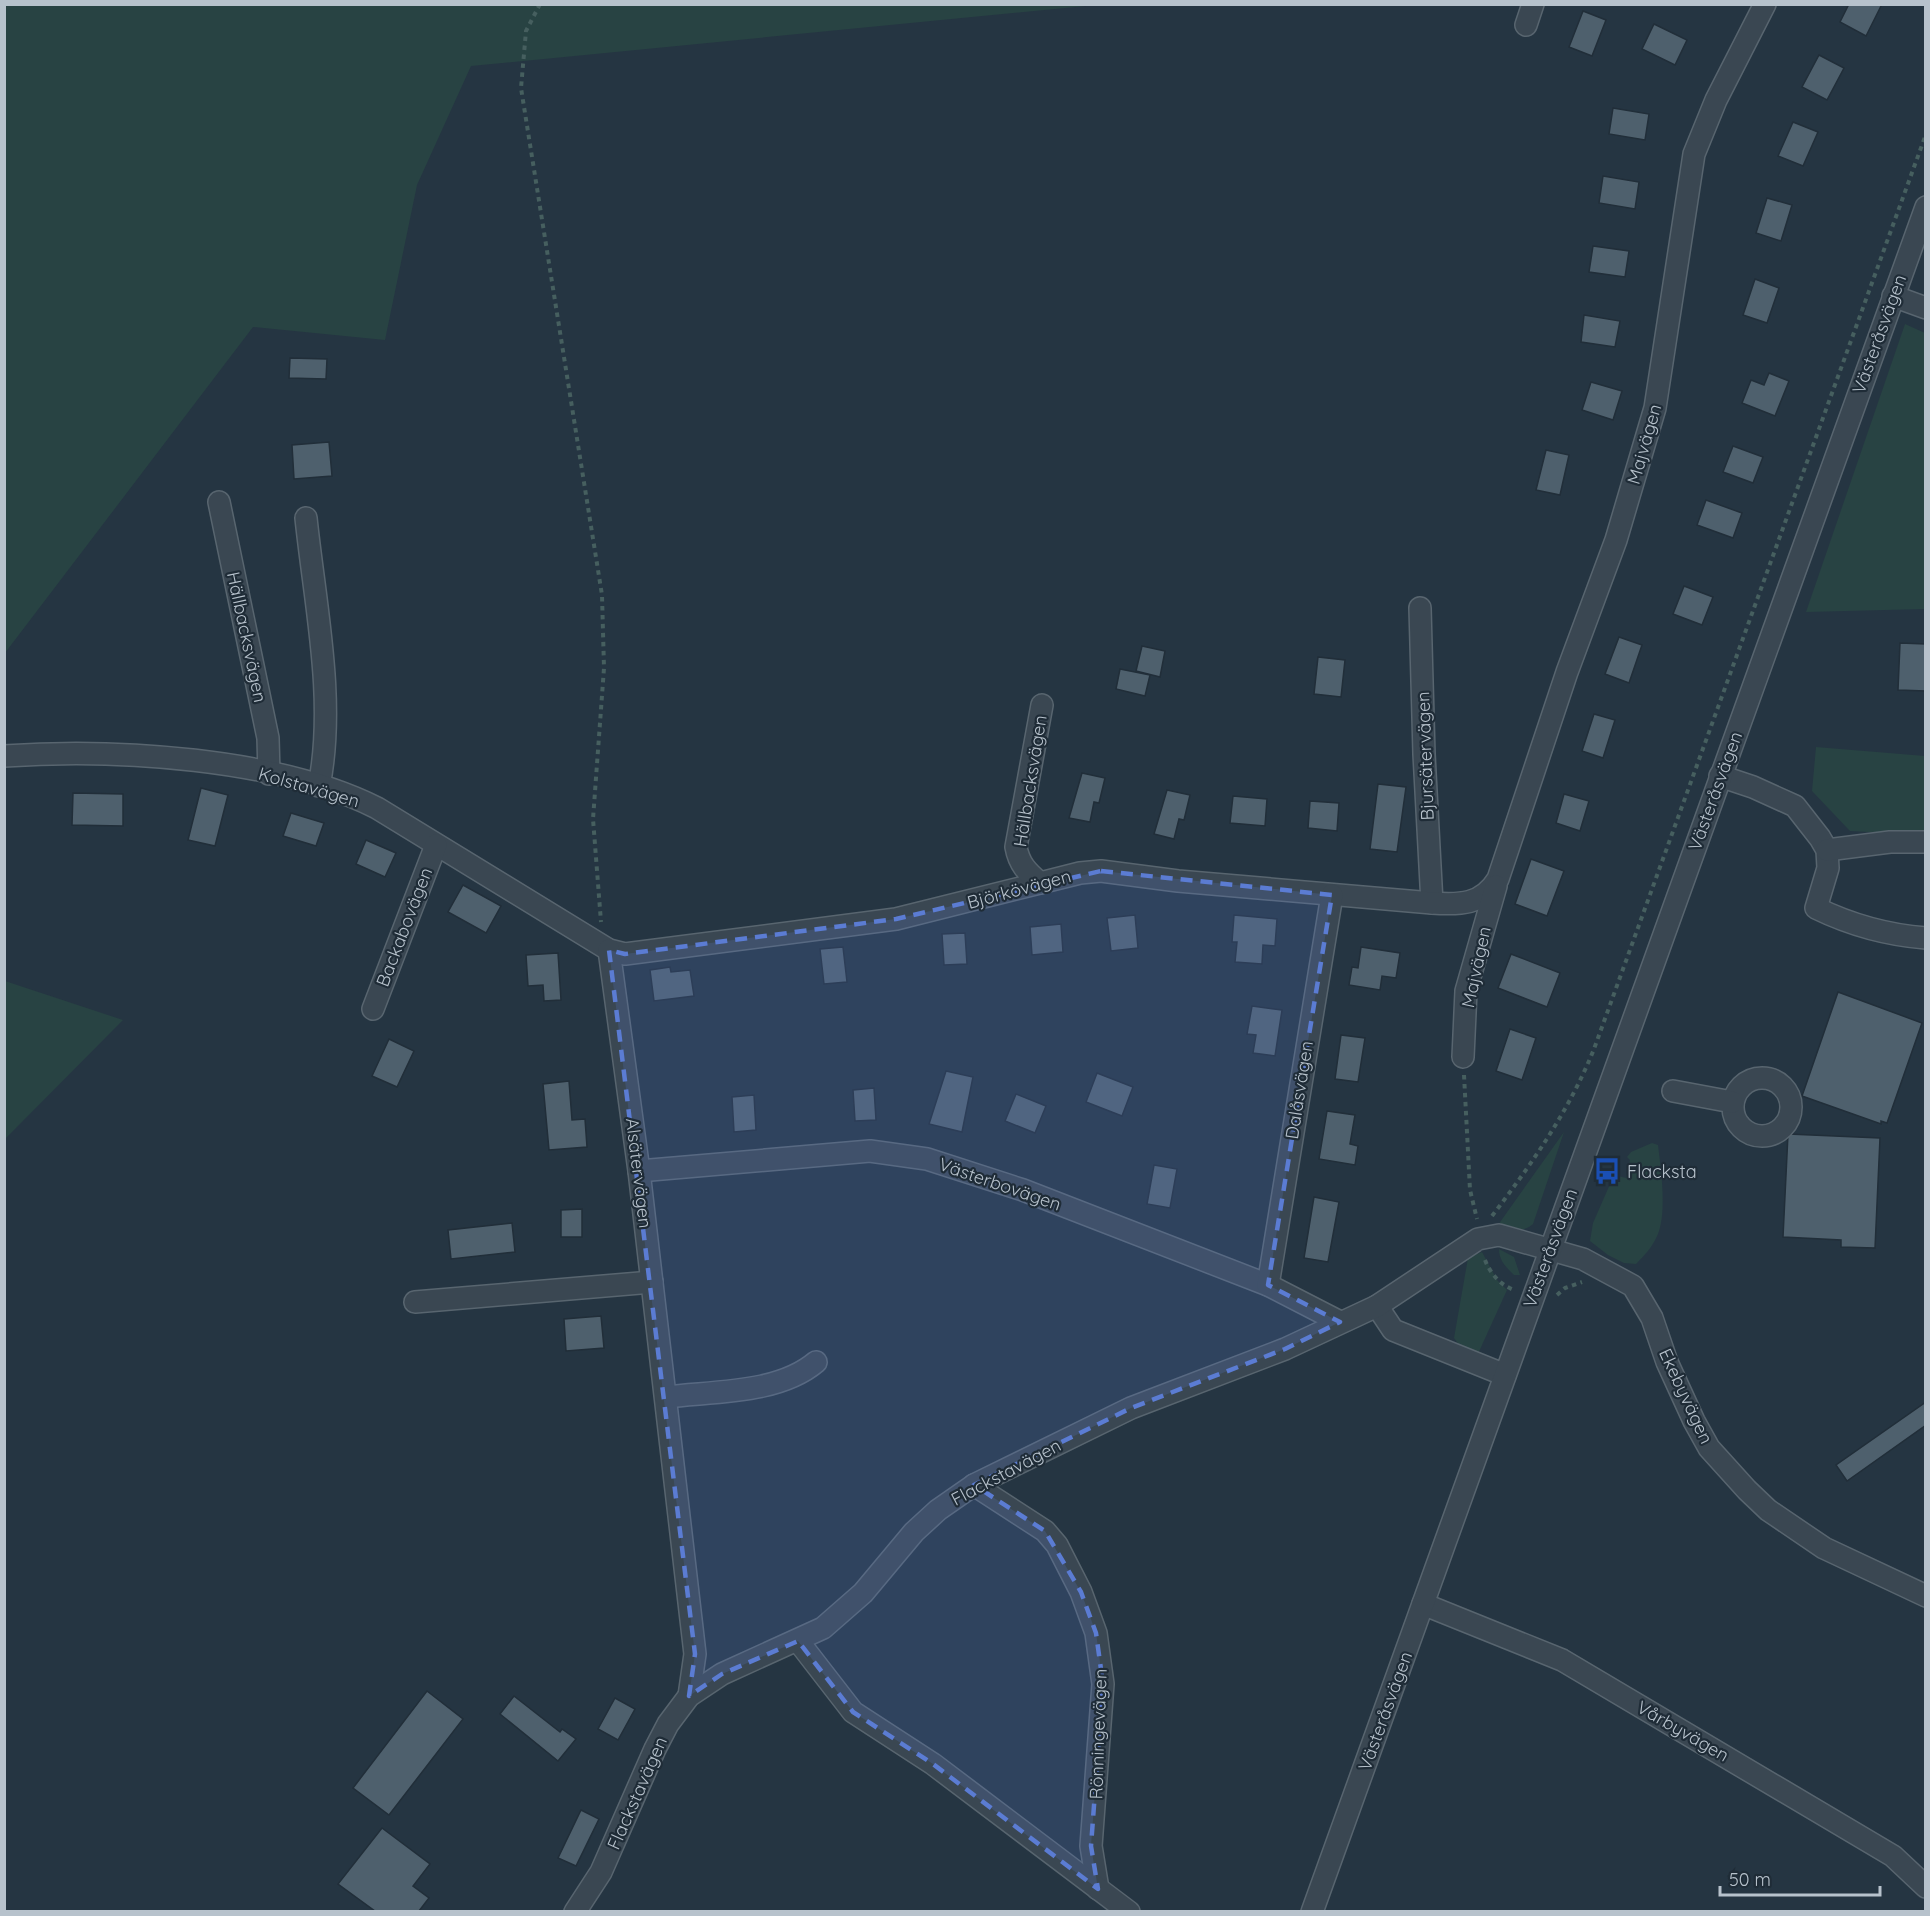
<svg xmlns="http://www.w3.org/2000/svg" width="1930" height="1916" font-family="Quicksand,sans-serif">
  <rect width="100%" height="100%" fill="#253542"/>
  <g fill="#284343">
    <path d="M5 4H1096V5L471 66 417 185 385 340 253 327 5 653Z"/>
    <path d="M1905 324 1925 333V609L1806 612Z"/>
    <path d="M1816 747 1925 756V835L1850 831 1812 791Z"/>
    <path d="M5 981 123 1020 5 1139 4 981Z"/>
    <path d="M1564 1132 1533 1224C1522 1234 1511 1228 1498 1225Z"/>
    <path d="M1652 1143 1658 1145C1661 1169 1667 1212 1658 1234 1653 1246 1645 1255 1636 1264L1624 1263 1608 1255 1590 1241 1593 1223 1614 1175 1626 1178 1630 1160 1627 1157 1631 1152Z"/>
    <path d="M1499 1249 1514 1257 1520 1275H1514C1506 1267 1499 1261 1499 1249Z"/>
    <path d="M1482 1252 1497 1280 1507 1290 1477 1356 1469 1358 1454 1338 1468 1258Z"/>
  </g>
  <g fill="#4e606d" stroke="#212e39" stroke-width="1.5">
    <path d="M1849 4H1882L1866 36 1840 22Z"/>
    <path d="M1583 11 1606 20 1592 56 1569 47Z"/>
    <path d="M1654 24 1687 40 1675 65 1642 49Z"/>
    <path d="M1819 55 1844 68 1827 100 1802 87Z"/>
    <path d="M1613 108 1649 114 1645 140 1609 134Z"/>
    <path d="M1793 122 1818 132 1803 166 1778 156Z"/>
    <path d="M1603 176 1639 182 1635 209 1599 203Z"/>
    <path d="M1767 198 1792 205 1781 241 1756 233Z"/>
    <path d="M1593 246 1629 251 1625 277 1589 272Z"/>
    <path d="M1755 279 1779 288 1767 323 1743 315Z"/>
    <path d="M1584 315 1620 321 1615 347 1581 342Z"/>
    <path d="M290 358 327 359 326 379 289 378Z"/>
    <path d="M1769 373 1789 381 1775 416 1742 403 1751 380 1764 385Z"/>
    <path d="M1591 382 1622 391 1613 420 1582 410Z"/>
    <path d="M329 442 332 476 294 479 292 445Z"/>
    <path d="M1733 446 1763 457 1753 483 1723 472Z"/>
    <path d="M1546 450 1569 455 1560 495 1536 490Z"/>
    <path d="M1706 500 1742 513 1733 538 1697 525Z"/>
    <path d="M1684 586 1713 597 1702 625 1673 614Z"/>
    <path d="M1619 637 1642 645 1629 683 1605 674Z"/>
    <path d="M1900 643 1926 644V691L1898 690Z"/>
    <path d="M1142 646 1165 651 1160 677 1136 671Z"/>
    <path d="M1318 657 1345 660 1341 697 1314 694Z"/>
    <path d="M1120 669 1150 675 1145 696 1116 689Z"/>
    <path d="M1594 714 1615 720 1603 758 1582 751Z"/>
    <path d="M1082 773 1105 778 1099 803 1094 802 1090 822 1069 818Z"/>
    <path d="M1378 784 1406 787 1397 852 1370 849Z"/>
    <path d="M201 788 228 795 215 846 188 840Z"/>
    <path d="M1167 790 1190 795 1184 820 1179 819 1174 839 1154 834Z"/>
    <path d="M73 793 123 794V826L72 825Z"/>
    <path d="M1564 794 1589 801 1580 831 1556 823Z"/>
    <path d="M1233 796 1267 799 1265 826 1230 823Z"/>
    <path d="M1310 801 1339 803 1337 831 1308 828Z"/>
    <path d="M291 813 324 823 316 846 283 836Z"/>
    <path d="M366 840 396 853 385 877 356 864Z"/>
    <path d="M1531 859 1564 871 1547 916 1515 904Z"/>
    <path d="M463 885 501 906 486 933 448 912Z"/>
    <path d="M1135 915 1138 948 1111 951 1107 918Z"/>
    <path d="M1234 915 1277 919 1275 946 1263 945 1262 964 1235 962 1237 942H1232Z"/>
    <path d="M1061 924 1063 952 1032 955 1030 927Z"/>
    <path d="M965 933 967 964 944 965 942 934Z"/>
    <path d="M843 947 847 982 824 984 820 949Z"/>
    <path d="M1361 947 1400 953 1396 978 1382 976 1380 990 1349 985 1352 967 1358 968Z"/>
    <path d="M558 953 561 1000 544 1001 543 985 528 986 526 955Z"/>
    <path d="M1511 954 1560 973 1547 1007 1498 988Z"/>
    <path d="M670 967 671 972 690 970 694 996 654 1001 650 970Z"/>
    <path d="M1838 992 1922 1023 1887 1123 1881 1121V1124L1802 1096Z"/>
    <path d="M1252 1006 1282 1010 1275 1056 1253 1053 1256 1035 1247 1034Z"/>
    <path d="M1510 1029 1536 1038 1522 1080 1496 1071Z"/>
    <path d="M1341 1035 1365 1038 1358 1082 1335 1079Z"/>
    <path d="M389 1039 414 1051 397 1087 372 1076Z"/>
    <path d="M946 1071 973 1077 962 1132 929 1124Z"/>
    <path d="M1097 1073 1133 1087 1122 1116 1086 1102Z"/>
    <path d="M569 1081 572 1120 585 1119 587 1147 549 1150 543 1084Z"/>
    <path d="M874 1088 876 1120 855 1121 853 1090Z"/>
    <path d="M1016 1094 1046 1106 1035 1133 1005 1121Z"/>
    <path d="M754 1095 756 1130 734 1132 732 1097Z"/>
    <path d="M1327 1111 1355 1115 1350 1144 1358 1146 1355 1165 1319 1159Z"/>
    <path d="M1788 1134 1880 1138 1875 1248 1841 1247V1240L1783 1237Z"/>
    <path d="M1154 1165 1177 1169 1170 1208 1147 1204Z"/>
    <path d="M1314 1197 1339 1202 1328 1262 1304 1258Z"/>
    <path d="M582 1209V1237H561V1210Z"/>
    <path d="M512 1223 515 1252 451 1259 448 1230Z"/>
    <path d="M601 1316 604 1348 566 1351 564 1319Z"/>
    <path d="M1926 1402V1425L1847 1481 1836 1465Z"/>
    <path d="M427 1691 463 1719 389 1815 353 1788Z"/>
    <path d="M514 1696 560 1732 562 1729 576 1739 558 1761 500 1714Z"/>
    <path d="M615 1698 635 1709 618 1740 598 1729Z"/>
    <path d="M581 1810 599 1819 576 1866 558 1858Z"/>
    <path d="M382 1828 430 1864 413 1886 429 1898 419 1911H375L338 1884Z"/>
  </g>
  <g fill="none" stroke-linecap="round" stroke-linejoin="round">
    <defs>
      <g id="minor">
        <path d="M1526 25 1533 4"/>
        <path d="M1893 296 1926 308"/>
        <path d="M219 502 268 738 269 774"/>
        <path d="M306 518C315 605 336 700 319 786"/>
        <path d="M1420 608 1424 754 1432 903"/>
        <path d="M4 756C114 748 278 758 377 808L609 950 625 954 896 919 1080 873 1101 871 1178 881 1432 903C1460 905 1482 905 1498 879L1567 672 1616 540 1655 408 1694 154 1716 100 1765 4"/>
        <path d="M1720 776 1753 787 1795 806 1820 838 1827 850 1828 868 1816 908C1851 925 1886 935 1926 938"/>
        <path d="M1827 850 1890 842H1926"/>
        <path d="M1040 883C1027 872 1019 864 1016 847L1042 705"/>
        <path d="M609 950 639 1171 695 1654 689 1696"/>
        <path d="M373 1009 436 845"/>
        <path d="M1463 1057 1466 991 1496 886"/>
        <circle cx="1762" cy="1107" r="29"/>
        <path d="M1673 1091 1732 1102"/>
        <path d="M639 1171 870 1151 927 1159 1023 1190 1268 1285 1340 1322"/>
        <path d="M1268 1285 1332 895"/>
        <path d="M415 1302 652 1282"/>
        <path d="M1377 1306 1393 1330 1505 1375"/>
        <path d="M666 1397C714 1391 778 1394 816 1362"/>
        <path d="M974 1485 1045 1531 1057 1545 1081 1592 1096 1633 1103 1684 1091 1846 1098 1889"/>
        <path d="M1423 1604 1562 1660 1893 1856 1926 1887"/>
        <path d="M798 1641 853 1712 933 1764 1129 1912"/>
        <path d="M575 1912 601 1872 655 1749 668 1724 689 1696 722 1674 823 1628 863 1593 914 1532 938 1510 974 1485 1131 1408 1285 1349 1377 1306 1478 1239 1499 1235 1583 1259 1633 1286 1652 1318 1667 1362 1694 1421 1709 1448 1747 1490 1768 1510 1824 1548 1926 1596"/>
        <path d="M1312 1912 1926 207"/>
      </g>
    </defs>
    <use href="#minor" stroke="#58656f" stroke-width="24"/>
    <g stroke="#465f5f" stroke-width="4" stroke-dasharray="4.5 4.5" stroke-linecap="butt">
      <path d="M540 4 526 31 521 88 602 595 604 668 593 819 601 922"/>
      <path d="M1464 1075 1470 1190 1477 1219"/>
      <path d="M1492 1216C1533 1162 1569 1111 1594 1049L1926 134"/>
      <path d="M1485 1260C1490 1273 1500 1285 1514 1290"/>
      <path d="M1557 1295 1565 1288 1582 1282"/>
    </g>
    <use href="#minor" stroke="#3a4752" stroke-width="21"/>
  </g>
  <path fill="#5b7cd3" fill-opacity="0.2" stroke="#5b7cd3" stroke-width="4.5" stroke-dasharray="12 8" stroke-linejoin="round" d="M1101 871 1332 895 1268 1285 1340 1322 1285 1349 1131 1408 974 1485 1045 1531 1081 1592 1096 1633 1103 1684 1091 1846 1098 1889 933 1764 853 1712 798 1641 722 1674 689 1696 695 1654 609 950 625 954 896 919Z"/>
  <defs>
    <symbol id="bus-bare" viewBox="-9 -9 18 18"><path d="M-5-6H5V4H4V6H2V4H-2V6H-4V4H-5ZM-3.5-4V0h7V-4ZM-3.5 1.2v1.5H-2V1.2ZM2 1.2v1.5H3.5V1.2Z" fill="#1a4fb4" stroke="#1f2c37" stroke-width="2.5" paint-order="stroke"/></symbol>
  </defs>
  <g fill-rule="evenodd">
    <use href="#bus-bare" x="1588" y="1152" width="38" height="38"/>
  </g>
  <g text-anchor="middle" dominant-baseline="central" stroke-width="4.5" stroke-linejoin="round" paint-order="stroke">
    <g font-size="18" fill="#b7c2cc" stroke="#1f2c37">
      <text transform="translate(1879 334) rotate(-70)">Västeråsvägen</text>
      <text transform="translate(1644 444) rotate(-74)">Majvägen</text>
      <text transform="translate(247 637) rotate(78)">Hällbacksvägen</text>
      <text transform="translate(1425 756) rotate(-92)">Bjursätervägen</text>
      <text transform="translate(1030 781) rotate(-81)">Hällbacksvägen</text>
      <text transform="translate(309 787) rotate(16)">Kolstavägen</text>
      <text transform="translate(1715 791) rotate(-70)">Västeråsvägen</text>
      <text transform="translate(1019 889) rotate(-15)">Björkövägen</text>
      <text transform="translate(404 927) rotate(-69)">Backabovägen</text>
      <text transform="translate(1476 967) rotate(-78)">Majvägen</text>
      <text transform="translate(1299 1090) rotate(-81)">Dalåsvägen</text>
      <text transform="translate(639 1173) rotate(83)">Alsätervägen</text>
      <text transform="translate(1000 1184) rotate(19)">Västerbovägen</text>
      <text transform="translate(1550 1248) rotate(-70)">Västeråsvägen</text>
      <text transform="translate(1686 1396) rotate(65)">Ekebyvägen</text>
      <text transform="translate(1006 1472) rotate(-28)">Flackstavägen</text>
      <text transform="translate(1385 1711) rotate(-70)">Västeråsvägen</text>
      <text transform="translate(1683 1731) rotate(30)">Vårbyvägen</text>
      <text transform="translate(1098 1734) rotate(-88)">Rönningevägen</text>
      <text transform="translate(637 1793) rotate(-66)">Flackstavägen</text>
    </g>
    <g font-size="18" fill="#b7c2cc" stroke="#1f2c37" text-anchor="start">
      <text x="1627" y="1171">Flacksta</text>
    </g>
  </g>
  <rect width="1930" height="1916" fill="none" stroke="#b7c2cc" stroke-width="12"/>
  <path d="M1720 1886v9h160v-9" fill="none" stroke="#b7c2cc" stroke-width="3"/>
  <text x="1729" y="1886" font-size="18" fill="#b7c2cc" stroke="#1f2c37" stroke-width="4.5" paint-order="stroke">50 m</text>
</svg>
